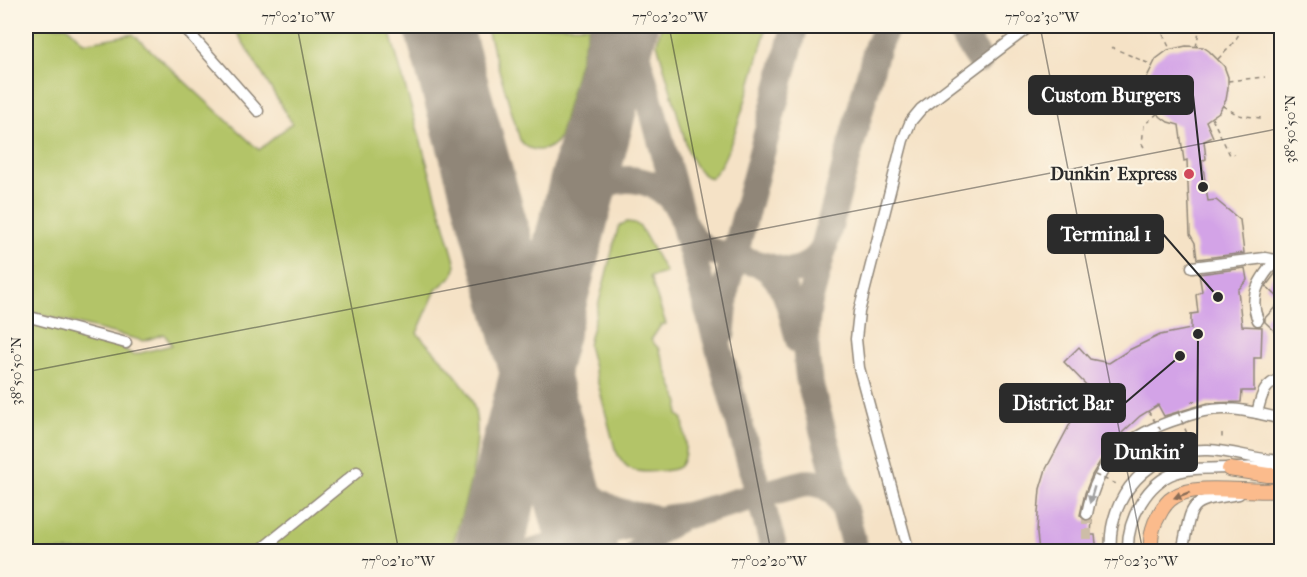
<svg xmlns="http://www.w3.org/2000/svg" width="1307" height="577" font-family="'IM FELL French Canon',serif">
  <rect width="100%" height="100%" fill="#fcf5e5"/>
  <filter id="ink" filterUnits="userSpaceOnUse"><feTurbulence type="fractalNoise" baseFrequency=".0167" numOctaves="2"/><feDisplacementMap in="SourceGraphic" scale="12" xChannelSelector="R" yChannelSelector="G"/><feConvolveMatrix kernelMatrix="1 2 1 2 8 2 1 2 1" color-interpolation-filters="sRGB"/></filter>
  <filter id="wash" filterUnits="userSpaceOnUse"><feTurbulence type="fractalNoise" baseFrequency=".008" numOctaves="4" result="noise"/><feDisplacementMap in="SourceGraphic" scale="24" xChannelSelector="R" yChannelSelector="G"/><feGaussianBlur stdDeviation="1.35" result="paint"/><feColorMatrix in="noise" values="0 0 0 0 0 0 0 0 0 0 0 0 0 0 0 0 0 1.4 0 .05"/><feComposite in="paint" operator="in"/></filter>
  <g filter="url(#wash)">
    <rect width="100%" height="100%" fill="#f5e2c6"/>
    <g fill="#b3c467" stroke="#6f7849" stroke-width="1.5">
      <path d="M26 26H67L84 43 133 34 259 150 292 123 233 26H388L456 265 453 275 436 290 417 333C433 351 457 373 468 393 492 431 462 511 451 551H26V318L110 340 133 355 172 345 164 334 144 341 26 311Z"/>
      <path d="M486 26H589L559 138C550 153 530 154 520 140Z"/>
      <path d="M661 26H767C759 52 730 169 710 178 699 174 694 164 689 154L657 43Z"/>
      <path d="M627 222 635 223 641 228 666 273 650 277 666 324 661 325 651 340 659 349 679 403 678 415 683 419C684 432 689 455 680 466 675 472 641 473 633 470 625 467 618 456 615 449L588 345 618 228 620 225Z"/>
    </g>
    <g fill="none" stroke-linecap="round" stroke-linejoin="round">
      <g stroke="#908678" stroke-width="27">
        <path d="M629 26 775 552"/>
        <path d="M957 26 980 60"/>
        <path d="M572 226C578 215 583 203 592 194 620 168 663 179 680 212"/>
        <path d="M686 228 694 240 707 250 785 271C802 271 815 263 824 248"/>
        <path d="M762 265C788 281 791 314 799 341"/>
        <path d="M722 333 726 288 795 26"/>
        <path d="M548 424C570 476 587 513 650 517"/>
        <path d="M533 552 641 522 688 515 804 483C822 481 835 489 843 505"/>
        <path d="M638 552 657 532 676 520"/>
        <path d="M856 552 809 380C805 352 804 326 810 299L877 47 887 26"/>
      </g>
      <g stroke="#908678" stroke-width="68">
        <path d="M438 26 584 552"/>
        <path d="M488 552 624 26"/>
      </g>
    </g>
    <g id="blocks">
      <g fill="#d3a3e7">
        <path d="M1186 46 1203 47 1209 51 1224 66 1228 77V88L1226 100 1219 112 1206 121 1213 137 1204 141 1206 159 1202 161 1208 201 1216 200 1240 220 1244 253 1197 259 1195 243 1190 234 1187 160 1184 161 1179 125 1168 122 1161 117 1154 110 1147 94V77L1156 59 1168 50Z"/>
        <path d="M1281 266V300L1266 286Z"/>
        <path d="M1245 268 1247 280 1238 290 1242 326 1262 327 1261 358H1254V391H1242L1241 402 1208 403 1164 416 1158 405 1140 416 1123 432 1101 460 1092 475 1085 493 1080 515 1085 521 1092 520 1091 535H1095L1097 552H1039L1037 533 1038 513 1040 489 1046 469 1071 422 1095 394 1064 362 1079 347 1090 359 1109 363 1129 350 1160 335 1191 329V314L1198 313 1196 295 1202 291 1199 274Z"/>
        <path d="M1281 301V337L1265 322V318Z"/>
      </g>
    </g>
  </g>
  <g filter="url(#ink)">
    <use href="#blocks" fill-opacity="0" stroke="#908678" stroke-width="1.5"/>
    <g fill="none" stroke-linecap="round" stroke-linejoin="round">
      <path stroke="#cdbda7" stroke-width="10" stroke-dasharray="10 5" stroke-linecap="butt" d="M1087 514V552"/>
      <defs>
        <g id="minor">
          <path d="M183 26 258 111"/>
          <path d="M1192 267 1265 258 1275 260"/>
          <path d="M26 316 126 343"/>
          <path d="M1258 320C1246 293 1265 272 1282 253"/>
          <path d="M1257 413C1261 398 1263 383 1282 379"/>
          <path d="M1087 514C1097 459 1129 434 1181 418 1196 413 1211 408 1227 409 1245 409 1264 415 1282 419"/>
          <path d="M258 552 357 472"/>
          <path d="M909 552 859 368 856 339 859 312 903 140 911 121 921 109 1030 26"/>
          <path d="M1111 552C1106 496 1151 448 1208 450 1233 451 1257 460 1282 461"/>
          <path d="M1128 552C1127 534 1132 518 1141 503 1164 465 1191 469 1230 468 1246 468 1261 467 1277 466"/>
          <path d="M1182 552C1193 501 1186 502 1239 494"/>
        </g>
        <g id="major">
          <path d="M1229 469 1268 475H1282"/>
          <path d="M1151 552C1150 539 1152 526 1159 515 1162 509 1167 501 1174 497 1196 482 1253 494 1282 490"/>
        </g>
      </defs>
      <use href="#minor" stroke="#908678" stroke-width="13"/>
      <use href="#major" stroke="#908678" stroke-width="16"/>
      <g stroke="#908678" stroke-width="1.5" stroke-dasharray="4.5 4.5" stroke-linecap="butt">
        <path d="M1159 26 1170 49"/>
        <path d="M1111 47 1152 65"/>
        <path d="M1196 47 1200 26"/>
        <path d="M1218 59 1230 47 1245 26"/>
        <path d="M1228 81 1265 77"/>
        <path d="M1106 93 1147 90"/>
        <path d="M1223 106 1238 115 1261 118 1264 115"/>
        <path d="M1212 118 1230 155 1235 154"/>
        <path d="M1144 147 1142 144 1144 125 1158 113"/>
        <path d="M1191 402 1200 399"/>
        <path d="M1222 433V440"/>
      </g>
      <use href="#minor" stroke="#fff" stroke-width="10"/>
      <use href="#major" stroke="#fbbb8c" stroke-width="14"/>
      <g stroke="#908678" stroke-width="1.5" stroke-dasharray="4.5 4.5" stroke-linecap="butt">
        <path d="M1148 411 1172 447"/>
        <path d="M1178 412 1191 443"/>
        <path d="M1095 475 1119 485"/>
      </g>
    </g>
    <defs><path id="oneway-solid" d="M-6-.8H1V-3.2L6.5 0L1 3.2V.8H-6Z" transform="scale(1.5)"/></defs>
    <use fill="#a0a0a0" href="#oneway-solid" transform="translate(1092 495) rotate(106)"/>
    <use fill="#896c57" href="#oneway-solid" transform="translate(1182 495) rotate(160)"/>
  </g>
  <path fill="none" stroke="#2b2b2b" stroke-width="1.5" stroke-opacity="0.45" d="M297 26 399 552M669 26 771 552M1040 26 1143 552M26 372 1282 128M26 542 27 552"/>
  <circle fill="#d1495b" stroke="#fcf5e5" stroke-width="2" cx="1189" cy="174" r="6"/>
  <g text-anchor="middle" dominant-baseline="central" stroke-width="4.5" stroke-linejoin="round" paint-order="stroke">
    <g font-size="18" font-weight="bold" fill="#2b2b2b" stroke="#fcf5e5" text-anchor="end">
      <text x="1177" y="174">Dunkin' Express</text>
    </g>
  </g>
  <path fill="none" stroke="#2b2b2b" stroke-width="2" d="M1203 187L1193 95M1218 297L1163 234M1180 356L1125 403M1198 334L1197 452"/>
  <g fill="#2b2b2b" stroke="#fcf5e5" stroke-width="2">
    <circle cx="1203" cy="187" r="6"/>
    <circle cx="1218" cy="297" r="6"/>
    <circle cx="1180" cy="356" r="6"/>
    <circle cx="1198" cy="334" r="6"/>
  </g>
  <g fill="#2b2b2b" stroke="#2b2b2b" stroke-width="2">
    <rect x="1029" y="76" width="164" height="38" rx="6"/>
    <rect x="1048" y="215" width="115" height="38" rx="6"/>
    <rect x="1000" y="384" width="125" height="38" rx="6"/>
    <rect x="1102" y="433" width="95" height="38" rx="6"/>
  </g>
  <g font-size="20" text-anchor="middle" font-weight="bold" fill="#fff">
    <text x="1111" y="102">Custom Burgers</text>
    <text x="1106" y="241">Terminal 1</text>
    <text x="1063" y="410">District Bar</text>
    <text x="1149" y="459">Dunkin'</text>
  </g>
  <rect width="1307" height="577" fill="none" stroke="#fcf5e5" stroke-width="66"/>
  <rect x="33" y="33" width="1241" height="511" fill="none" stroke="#2b2b2b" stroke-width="2"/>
  <g font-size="15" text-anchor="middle" fill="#2b2b2b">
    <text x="298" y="22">77°02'10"W</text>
    <text x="670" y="22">77°02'20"W</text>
    <text x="1042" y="22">77°02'30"W</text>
    <text transform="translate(1290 129) rotate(-90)" y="5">38°50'50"N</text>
    <text transform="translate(16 371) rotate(-90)" y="5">38°50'50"N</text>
    <text x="398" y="566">77°02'10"W</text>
    <text x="769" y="566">77°02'20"W</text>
    <text x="1141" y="566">77°02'30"W</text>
  </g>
</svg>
